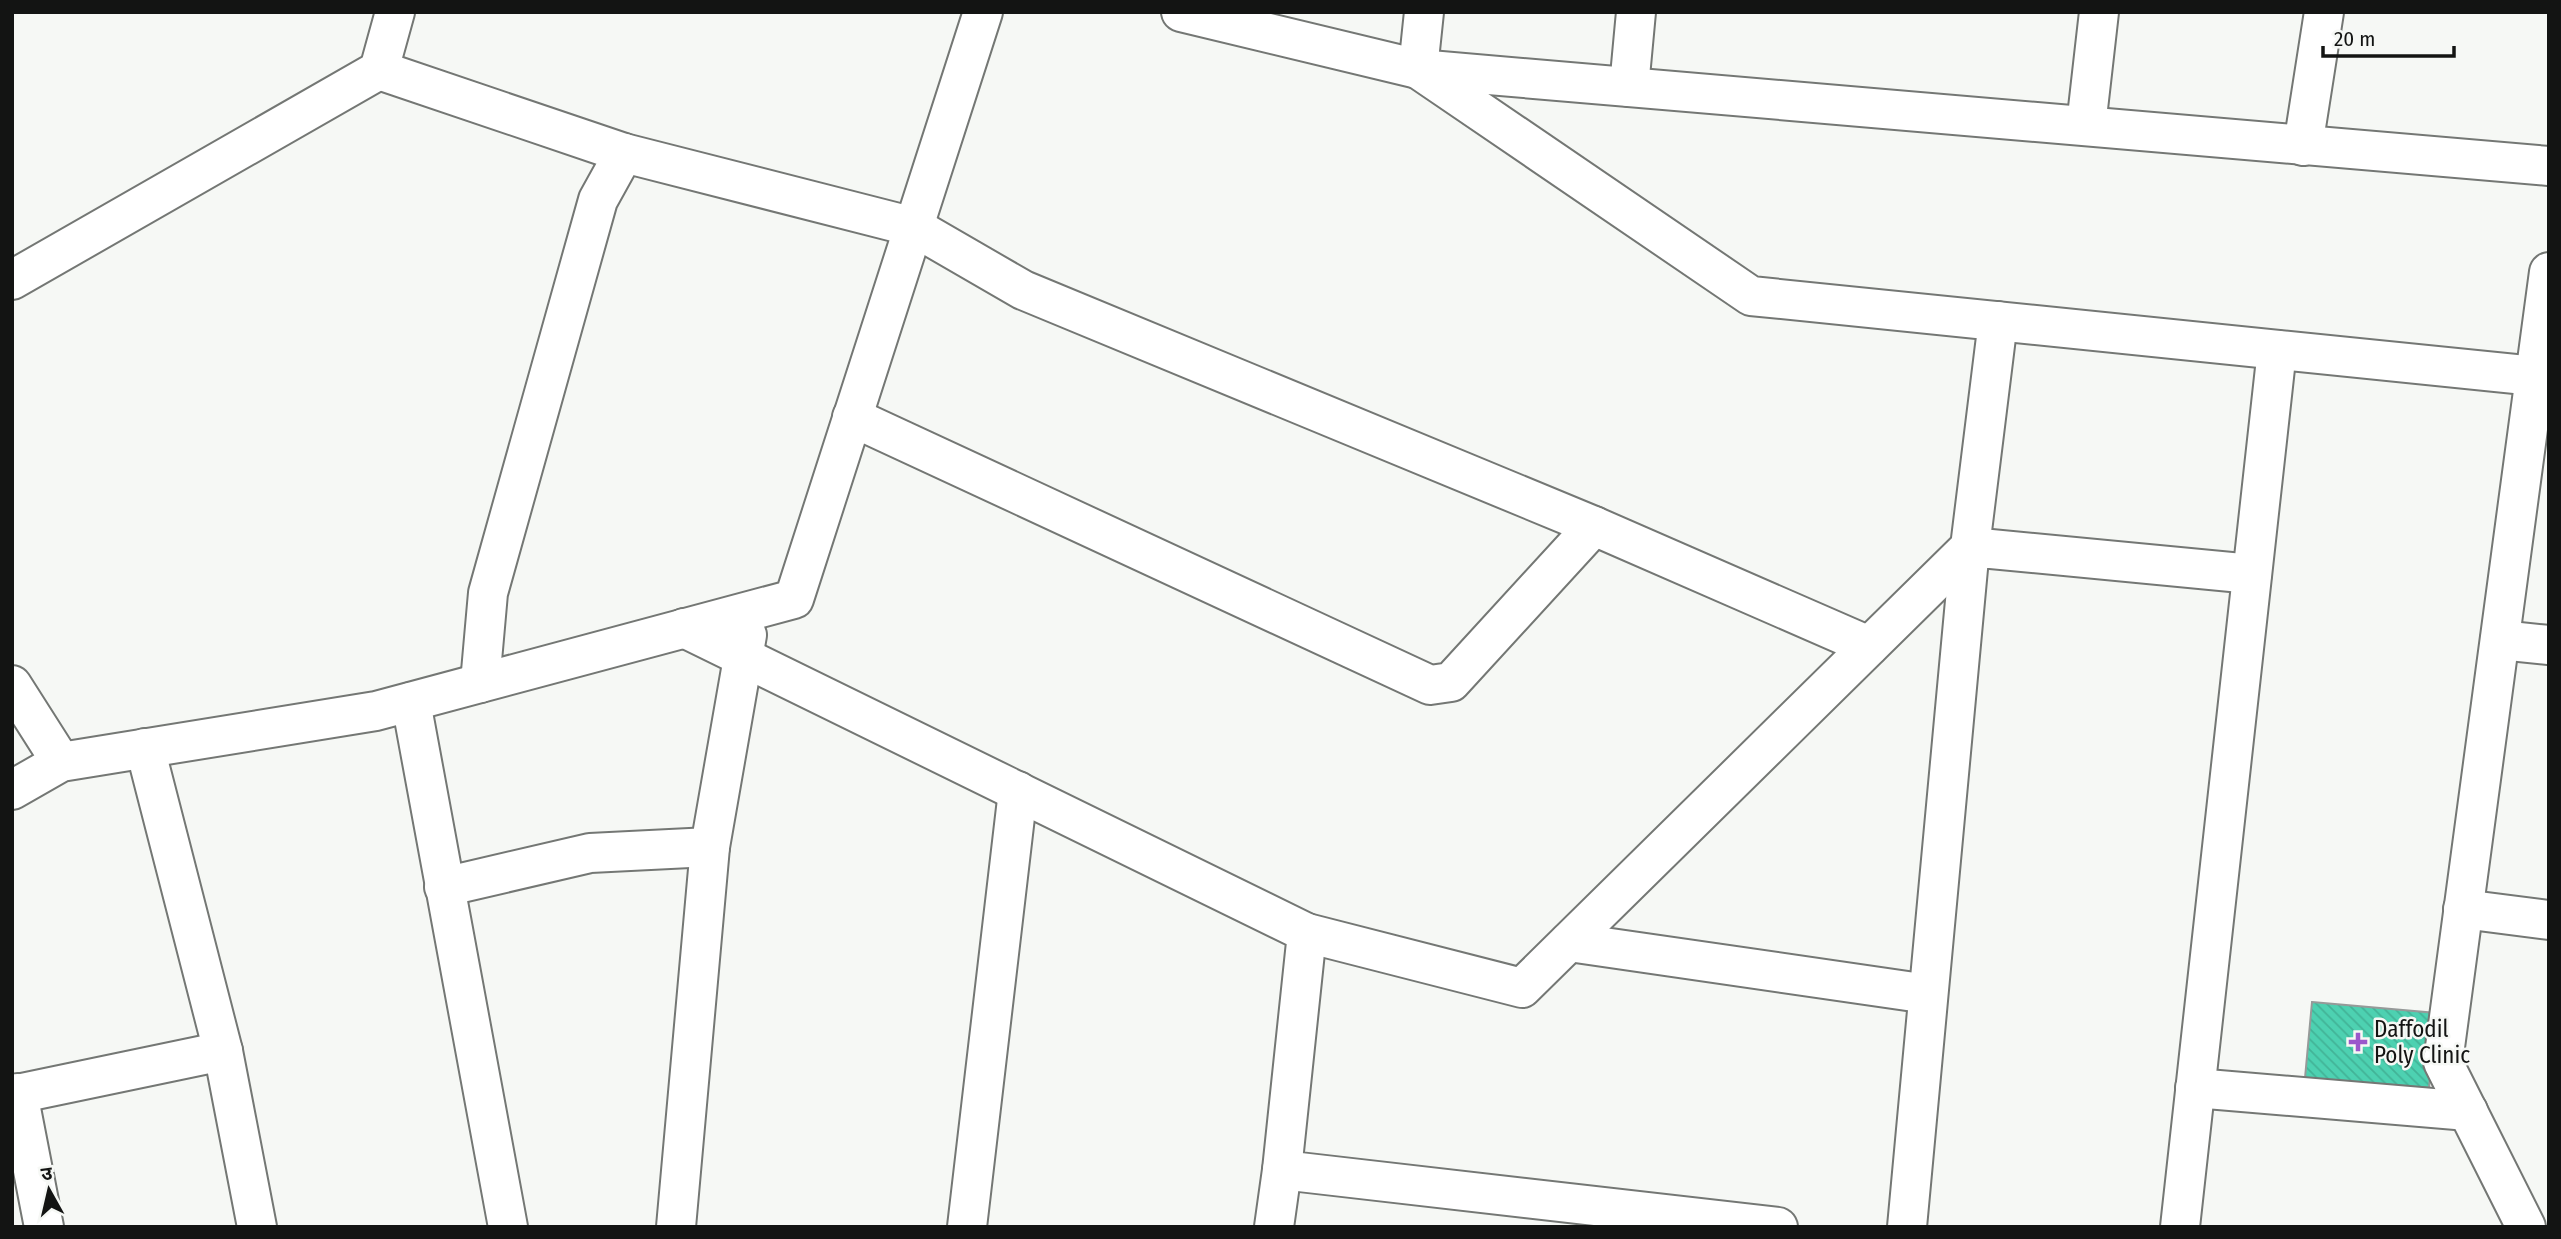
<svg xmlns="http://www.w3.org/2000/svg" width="2561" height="1239" font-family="'Fira Sans Condensed','Noto Sans Devanagari',sans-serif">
  <defs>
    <pattern id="building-back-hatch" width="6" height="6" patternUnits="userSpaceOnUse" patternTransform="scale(1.75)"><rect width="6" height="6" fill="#4dd1b1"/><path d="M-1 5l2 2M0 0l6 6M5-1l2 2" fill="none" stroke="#42b397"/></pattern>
  </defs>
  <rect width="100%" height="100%" fill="#f6f8f5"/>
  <path fill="url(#building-back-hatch)" stroke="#969a99" stroke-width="2" d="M2312 1002 2436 1013 2429 1088 2305 1078Z"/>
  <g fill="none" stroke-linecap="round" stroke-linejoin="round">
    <defs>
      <g id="street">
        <path d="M1181 12 1418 69 2549 166"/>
        <path d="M1424 12 1418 69 1751 296 2535 376"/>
        <path d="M379 70 624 153 914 227 1023 290 1594 526 1869 646"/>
        <path d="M1629 87 1636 12"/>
        <path d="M2086 126 2099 12"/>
        <path d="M2303 146 2324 12"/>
        <path d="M12 280 379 70 395 12"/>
        <path d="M852 417 1430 685 1451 682 1594 526"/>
        <path d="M684 628 1307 933 1282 1170 1778 1227"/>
        <path d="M2500 640 2549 645"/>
        <path d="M480 683 488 593 598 200 624 153"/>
        <path d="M12 685 61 762"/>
        <path d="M411 702 508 1227"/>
        <path d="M145 748 223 1051 257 1227"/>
        <path d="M12 790 61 762 376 711 794 599 983 12"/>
        <path d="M444 887 590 853 710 847"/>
        <path d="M2463 909 2549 920"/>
        <path d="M1307 933 1522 988 1970 547 1998 321"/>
        <path d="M1569 942 1928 994"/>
        <path d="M2195 1088 2468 1111"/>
        <path d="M18 1093 44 1227"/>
        <path d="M12 1095 223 1051"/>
        <path d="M676 1227 710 847 747 635"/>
        <path d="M967 1227 1018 791"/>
        <path d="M1274 1227 1282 1170"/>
        <path d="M1907 1227 1970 547 2252 574"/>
        <path d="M2180 1227 2277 350"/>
        <path d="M2526 1227 2443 1062 2549 272"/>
      </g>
    </defs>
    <use href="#street" stroke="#747774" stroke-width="42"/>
    <use href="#street" stroke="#fff" stroke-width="38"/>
  </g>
  <path fill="#9b57cb" stroke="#f6f8f5" stroke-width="2.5" d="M2354.5 1031.5h7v7h7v7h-7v7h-7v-7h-7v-7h7z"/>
  <g text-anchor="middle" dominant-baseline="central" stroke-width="5" stroke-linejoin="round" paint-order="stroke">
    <g font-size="23" fill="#131413" stroke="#f6f8f5" text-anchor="start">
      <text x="2374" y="1029">Daffodil<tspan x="2374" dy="26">Poly Clinic</tspan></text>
    </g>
  </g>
  <rect width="2561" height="1239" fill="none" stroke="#131413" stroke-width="28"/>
  <g transform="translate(49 1190) rotate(352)" stroke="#f6f8f5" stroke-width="5" paint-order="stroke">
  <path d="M0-5L12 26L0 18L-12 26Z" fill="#131413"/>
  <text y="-10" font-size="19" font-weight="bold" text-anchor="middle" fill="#131413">उ</text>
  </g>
  <path d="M2323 46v10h131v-10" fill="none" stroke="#131413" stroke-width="3.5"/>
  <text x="2334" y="46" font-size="21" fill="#131413" stroke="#f6f8f5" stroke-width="5" paint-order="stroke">20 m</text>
</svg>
